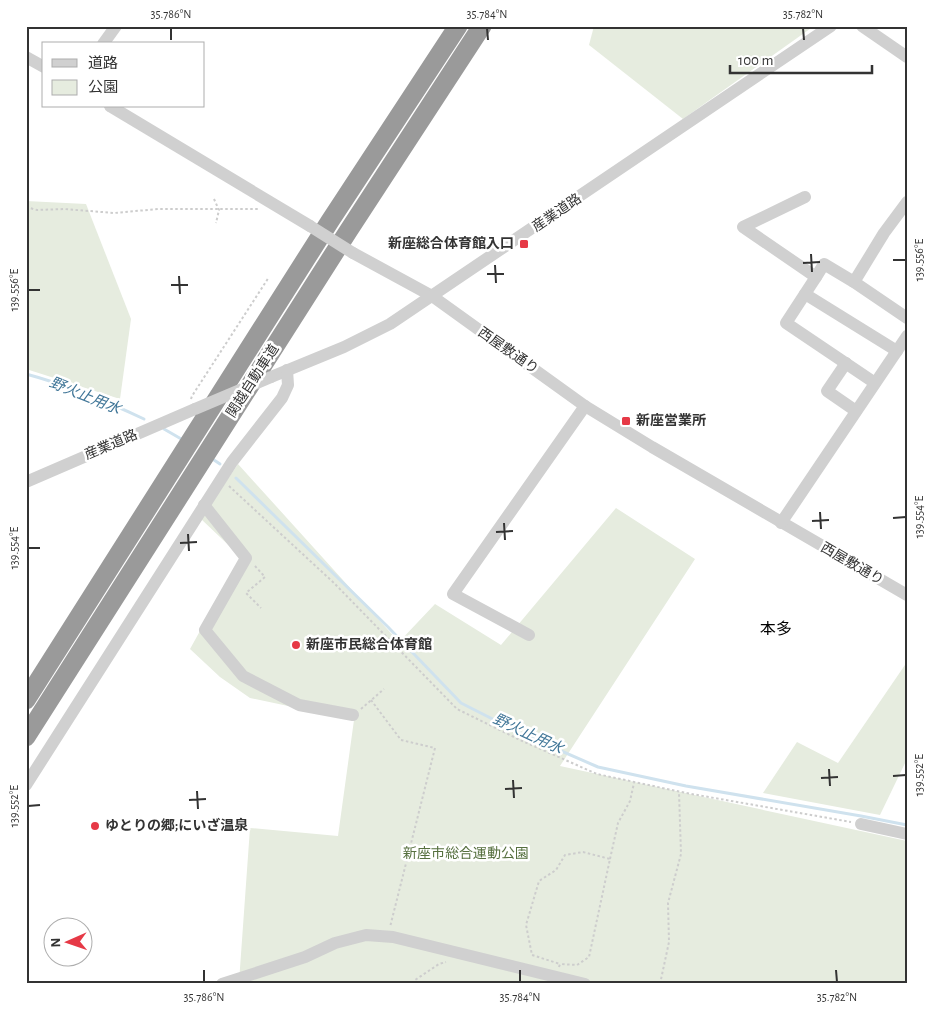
<svg xmlns="http://www.w3.org/2000/svg" width="933" height="1010" font-family="'Alegreya Sans','Noto Sans JP',sans-serif">
  <rect width="100%" height="100%" fill="#fff"/>
  <g fill="#e6ecdf">
    <path d="M594 26H814L683 119 589 45Z"/>
    <path d="M26 201 86 204 131 319 120 399 26 369Z"/>
    <path d="M238 464 399 642 435 604 501 645 616 508 695 559 560 766 907 841V984H235L239 982 250 828 338 836 354 720 250 698 220 677 190 649 241 557 201 519Z"/>
    <path d="M907 662V759L880 815 763 793 797 742 838 763Z"/>
  </g>
  <g fill="none" stroke-linecap="round" stroke-linejoin="round">
    <g stroke="#cfe2ee" stroke-width="3">
      <path d="M26 374C67 385 106 401 144 419"/>
      <path d="M164 429 183 440"/>
      <path d="M211 458 220 464"/>
      <path d="M236 478 388 627 461 703 520 733 598 767 686 786 861 816 907 825"/>
    </g>
    <g stroke="#cdcdcd" stroke-width="2" stroke-dasharray="2.5 2.5" stroke-linecap="butt">
      <path d="M214 199 219 210 216 223"/>
      <path d="M26 207 37 210 64 209 114 213 158 209H260"/>
      <path d="M191 399 192 396 269 277"/>
      <path d="M229 486 334 583 457 709 518 739 597 774 686 793 851 822"/>
      <path d="M255 566 265 577 246 593 261 608"/>
      <path d="M371 700 401 740 435 748 390 927"/>
      <path d="M361 709 384 689"/>
      <path d="M610 859 618 823 630 801 634 783"/>
      <path d="M559 967 560 964 532 955 526 925 539 881 556 870 565 855 583 852 610 859 589 957 577 965 560 964"/>
      <path d="M413 984 415 980 439 964 446 962"/>
      <path d="M660 984 669 942 668 903 681 854 679 792"/>
    </g>
    <g stroke="#d0d0d0" stroke-width="12">
      <path d="M862 26 907 57"/>
      <path d="M103 44 116 26"/>
      <path d="M26 57 44 67"/>
      <path d="M110 106 310 226"/>
      <path d="M805 197 743 227 816 277 824 264 854 282 907 318"/>
      <path d="M353 253 432 296 585 406 652 447 907 595"/>
      <path d="M816 277 786 323 875 383"/>
      <path d="M854 282 884 233 907 202"/>
      <path d="M805 294 897 351"/>
      <path d="M846 363 827 391 856 411"/>
      <path d="M271 377 344 347 390 324 831 26"/>
      <path d="M26 482 195 409"/>
      <path d="M204 505 246 558 205 630 243 676 299 705 353 715"/>
      <path d="M781 523 907 336"/>
      <path d="M529 635 453 594 585 406"/>
      <path d="M26 785 232 462 282 398 288 385 287 370"/>
      <path d="M861 824 907 834"/>
      <path d="M222 984 305 957 335 943 366 935 393 937 585 984"/>
    </g>
    <g stroke="#9a9a9a" stroke-width="19">
      <path d="M26 700 330 221 458 26"/>
      <path d="M26 737 347 233 482 26"/>
    </g>
    <g stroke="#d0d0d0" stroke-width="12">
      <path d="M310 226 353 253"/>
      <path d="M195 409 271 377"/>
    </g>
  </g>
  <path fill="none" stroke="#333" stroke-width="2" d="M171 28V40M487 28 488 40M803 28 804 40M811 254 812 272M893 260H906M803 263 820 262M495 265 496 283M487 274H504M179 276 180 294M171 285H188M28 290H40M820 512 821 529M893 518 906 517M812 521 829 520M504 523 505 540M496 532 513 531M188 534 189 551M180 543 197 542M28 548H40M829 769 830 786M893 776 906 775M821 778 838 777M513 780 514 798M505 789 522 788M197 791 198 809M189 800 206 799M28 806 40 805M204 970V982M520 970V982M836 970 837 982"/>
  <g fill="#e63946" stroke="#fff" stroke-width="2">
    <rect x="519" y="239" width="10" height="10" rx="2.5"/>
    <rect x="621" y="416" width="10" height="10" rx="2.5"/>
    <circle cx="296" cy="645" r="5"/>
    <circle cx="95" cy="826" r="5"/>
  </g>
  <g text-anchor="middle" dominant-baseline="central" stroke-width="5" stroke-linejoin="round" paint-order="stroke">
    <g font-size="14" fill="#333" stroke="#fff">
      <text transform="translate(557 213) rotate(-34)">産業道路</text>
      <text transform="translate(508 351) rotate(35)">西屋敷通り</text>
      <text transform="translate(253 381) rotate(-57)">関越自動車道</text>
      <text transform="translate(111 445) rotate(-23)">産業道路</text>
      <text transform="translate(852 564) rotate(30)">西屋敷通り</text>
    </g>
    <g font-size="14" font-weight="bold" fill="#333" stroke="#fff" text-anchor="start">
      <text x="514" y="244" text-anchor="end">新座総合体育館入口</text>
      <text x="636" y="421">新座営業所</text>
      <text x="306" y="645">新座市民総合体育館</text>
      <text x="105" y="826">ゆとりの郷;にいざ温泉</text>
    </g>
    <g font-size="14" fill="#56703f" stroke="#fff">
      <text x="466" y="854">新座市総合運動公園</text>
    </g>
    <g font-size="15" font-style="italic" fill="#3f7597" stroke="#fff">
      <text transform="translate(85 396) rotate(22)">野火止用水</text>
      <text transform="translate(528 734) rotate(25)">野火止用水</text>
    </g>
    <g font-size="16" fill="#000" stroke="#fff">
      <text x="776" y="629">本多</text>
    </g>
  </g>
  <rect width="933" height="1010" fill="none" stroke="#ffffff" stroke-width="55"/>
  <rect x="42" y="42" width="162" height="65" fill="#ffffff" stroke="#adadad"/>
  <rect x="52" y="59" width="25" height="8" fill="#d0d0d0" stroke="#adadad"/>
  <text x="88" y="68" font-size="15" fill="#333333">道路</text>
  <rect x="52" y="80" width="25" height="15" fill="#e6ecdf" stroke="#adadad"/>
  <text x="88" y="92" font-size="15" fill="#333333">公園</text>
  <g transform="translate(68 942) rotate(268)"><circle r="24" fill="#ffffff" stroke="#adadad"/>
  <path d="M0-4L9 19L0 12L-9 19Z" fill="#e63946"/>
  <text y="-8" font-size="14" font-weight="bold" text-anchor="middle" fill="#333333">N</text>
  </g>
  <path d="M730 65v8h142v-8" fill="none" stroke="#333333" stroke-width="2.5"/>
  <text x="738" y="65" font-size="15" fill="#333333" stroke="#ffffff" stroke-width="4" paint-order="stroke">100 m</text>
  <rect x="28" y="28" width="878" height="954" fill="none" stroke="#333" stroke-width="2"/>
  <g font-size="12" text-anchor="middle" fill="#333">
    <text x="171" y="18">35.786°N</text>
    <text x="487" y="18">35.784°N</text>
    <text x="803" y="18">35.782°N</text>
    <text transform="translate(919 260) rotate(-90)" y="4">139.556°E</text>
    <text transform="translate(14 290) rotate(-90)" y="4">139.556°E</text>
    <text transform="translate(919 517) rotate(-90)" y="4">139.554°E</text>
    <text transform="translate(14 548) rotate(-90)" y="4">139.554°E</text>
    <text transform="translate(919 775) rotate(-90)" y="4">139.552°E</text>
    <text transform="translate(14 806) rotate(-90)" y="4">139.552°E</text>
    <text x="204" y="1001">35.786°N</text>
    <text x="520" y="1001">35.784°N</text>
    <text x="837" y="1001">35.782°N</text>
  </g>
</svg>
